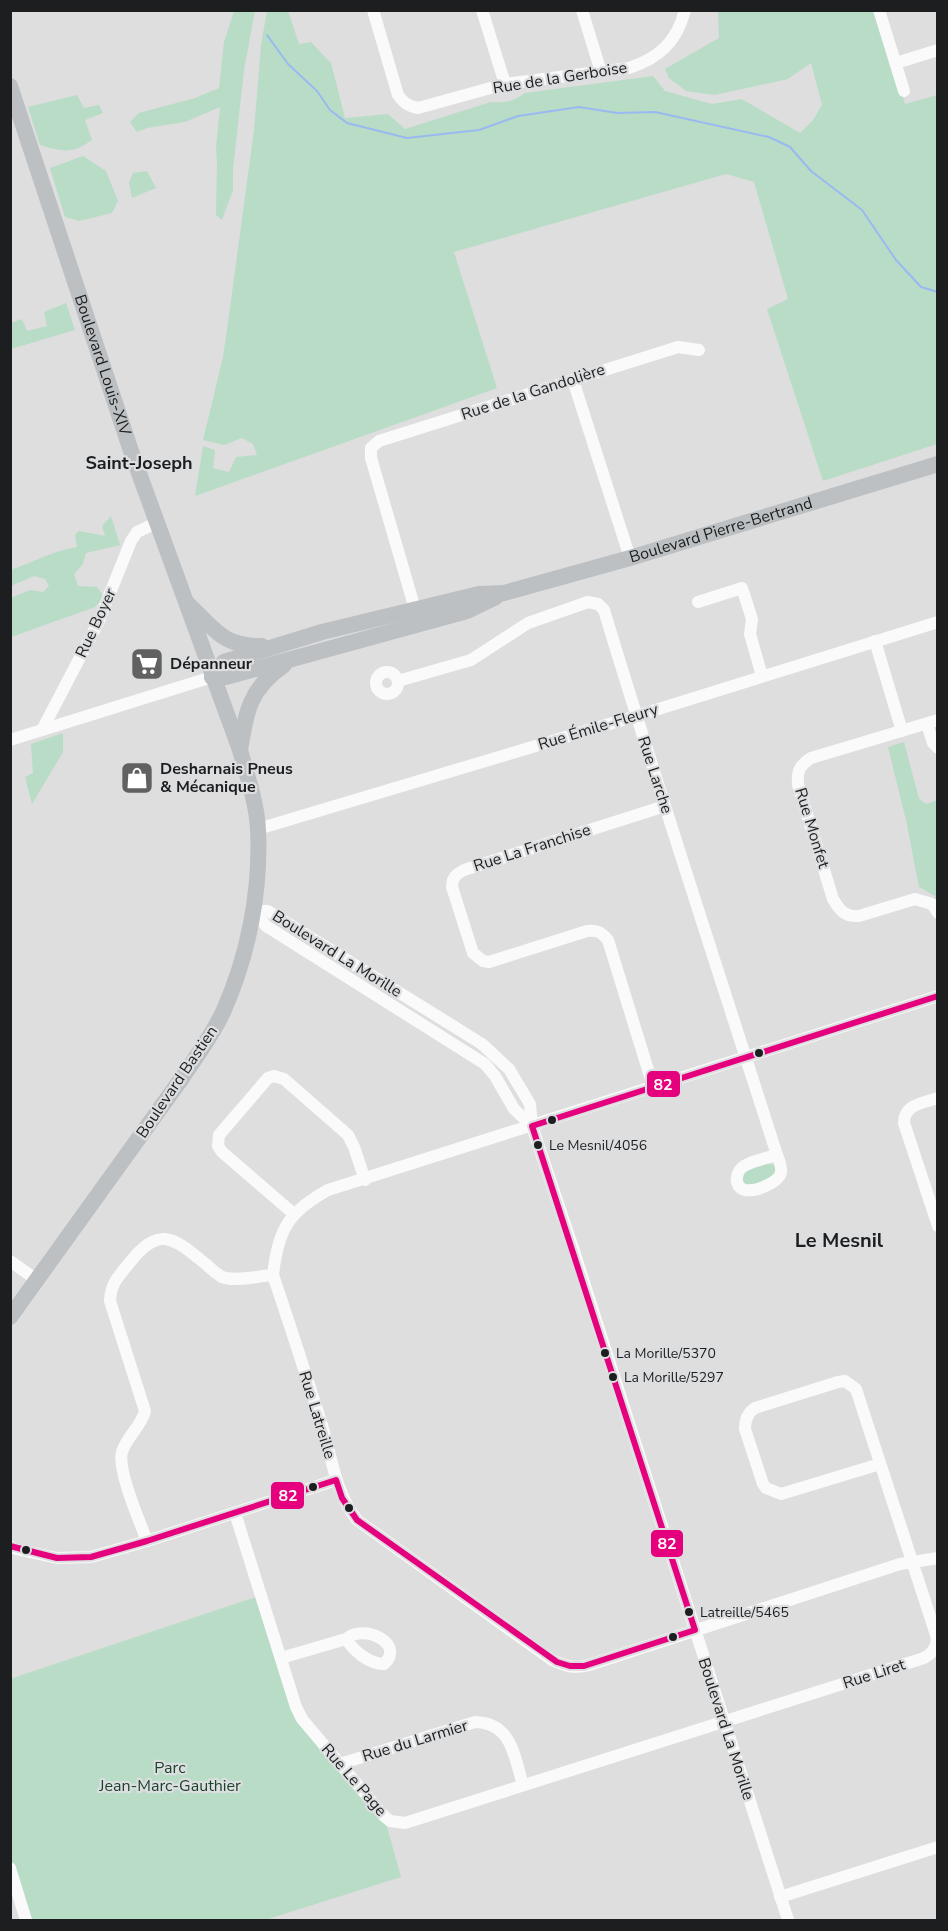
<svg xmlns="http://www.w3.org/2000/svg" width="948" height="1931" font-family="'Nunito Sans',sans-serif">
  <rect width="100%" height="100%" fill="#dededf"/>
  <g fill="#b8dcc6">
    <path d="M234 11H255L244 70 233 169V190L222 220 216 215 217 162 216 147 220 107 185 122 147 128 137 132 130 122 139 113 195 98 219 88 224 42Z"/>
    <path d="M267 11H288L299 44 311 42 331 63 345 118 388 114 405 129 491 102C505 103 514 101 525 93L653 76 665 91 712 104 742 99 800 133 813 120 822 105 811 63 788 79 715 95 686 91 669 78 665 69 719 38 718 11H879L905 104 895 107 937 95V444L823 481 767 309 788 299 754 182 726 174 454 252 497 388 195 496 203 446 215 450 213 468 229 472 236 457 257 455 253 444 242 438 224 445 203 440 223 357 230 308 254 130 261 45Z"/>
    <path d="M77 95 84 108 99 105 103 113 85 120 92 140C73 154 63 152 40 145L28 107Z"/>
    <path d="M83 156 106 171 118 201 112 213 79 221 65 217 50 168Z"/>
    <path d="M147 171 156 188 132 198 129 183 133 173Z"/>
    <path d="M66 303 75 330 11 349V323L22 319 27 331 47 326 44 312Z"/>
    <path d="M111 516 120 545 86 553 83 564 74 574 78 586 97 587 104 597 95 607 11 637V598L30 590 43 592 49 586 45 579 34 576 11 586 10 570C32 563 54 550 77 547L75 535 79 531 105 536 102 526Z"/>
    <path d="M63 733V752L32 804 25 777 33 773 31 744Z"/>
    <path d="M904 742 919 799 926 804 937 800V908L935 896 919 887 906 820 888 747Z"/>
    <path d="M768 1164 775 1165C778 1180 760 1182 748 1186L744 1183 742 1176 745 1171Z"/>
    <path d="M262 1595 296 1707 384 1816 401 1877 265 1920H26L11 1868 10 1679Z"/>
  </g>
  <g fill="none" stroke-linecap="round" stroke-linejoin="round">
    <path stroke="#99baf0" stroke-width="2" d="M267 35 288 64 317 91 330 110 347 123 407 138 479 130 518 116 579 107 617 113 655 112 769 137 790 147 811 171 862 210 896 260 921 287 938 292"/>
    <g stroke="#fafafa" stroke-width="12">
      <path d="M373 10 398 95C404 103 408 106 418 108L505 84 629 68C659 58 677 42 685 10"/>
      <path d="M482 10 505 84"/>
      <path d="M582 10 601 72"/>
      <path d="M879 10 904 91"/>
      <path d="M896 63 938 50"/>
      <path d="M573 380 630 558"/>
      <path d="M698 602 742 588 752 619 750 634 762 676"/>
      <path d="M415 609 371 458V448L379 441 678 347 699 350"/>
      <path d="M875 641 902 731"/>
      <circle cx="387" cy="683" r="11"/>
      <path d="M398 681 471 660 528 623 588 602 598 604 604 610C659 792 719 973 777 1155 779 1160 782 1167 781 1173 778 1183 755 1192 745 1190 732 1187 736 1169 746 1165 755 1160 767 1158 777 1155"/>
      <path d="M938 720 811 758C799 766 797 771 798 785L833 899C840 911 845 917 859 916L915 899 932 904 938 913"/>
      <path d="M927 724 933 743 938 748"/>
      <path d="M42 730 98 623 131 541 137 532 156 523"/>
      <path d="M10 740 212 677"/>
      <path d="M258 829 636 716 938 622"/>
      <path d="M254 911H268L482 1044 509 1069 530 1104 532 1126 573 1248 788 1920"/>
      <path d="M254 911 266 926 485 1064 495 1076 514 1109 532 1126"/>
      <path d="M938 996 328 1190C288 1212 278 1230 273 1275 290 1325 306 1375 322 1425 332 1458 335 1492 357 1520L552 1660C565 1666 575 1669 589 1665L900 1564 938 1558"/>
      <path d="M653 1086 608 940C601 932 598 930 587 931L489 962 483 961 473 953 452 887C452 878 456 874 464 870L665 806"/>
      <path d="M938 1098C923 1103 904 1104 904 1123L938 1226"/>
      <path d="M294 1214 222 1152 218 1146 219 1135 268 1078 274 1076 284 1079 348 1135 354 1147 365 1180"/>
      <path d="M10 1261 37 1280"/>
      <path d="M235 1513 296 1707 302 1719 384 1816 390 1821 405 1823 924 1658C933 1653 936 1648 937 1638L856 1389 845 1381 838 1382 755 1408C747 1413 745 1420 745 1429L763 1484 766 1488 781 1494 880 1464"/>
      <path d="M147 1541C140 1522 117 1470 122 1452 127 1436 141 1427 145 1411L110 1301C111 1282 119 1276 131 1261 161 1223 177 1241 207 1265 211 1269 217 1274 222 1277 236 1282 258 1276 273 1275"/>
      <path d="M10 1546 16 1549 57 1558 91 1557 147 1541 336 1480"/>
      <path d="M281 1658 346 1639C364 1623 406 1644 384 1664 369 1664 354 1651 346 1639"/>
      <path d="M340 1764 475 1722C512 1723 514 1756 523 1785"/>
      <path d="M10 1868 26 1920"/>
      <path d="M780 1897 938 1847"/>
    </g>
    <g stroke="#bcc0c3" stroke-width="16">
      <path id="s1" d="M10 86 132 454 240 750C247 776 257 803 258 830 261 891 248 957 223 1012 212 1036 196 1057 182 1078L10 1317"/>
      <path d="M187 603C214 628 222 647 262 646"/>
      <path id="s2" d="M212 677 224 662 322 632 479 594 504 593 630 558 938 464"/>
      <path d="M212 677H226L467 611 496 597"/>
      <path d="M240 750C246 711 250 688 284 665"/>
    </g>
    <defs>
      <path id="bus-1" d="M10 1546 57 1558 91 1557 147 1541 336 1480 342 1498 357 1520 557 1662 570 1666H584L695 1630 532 1126 938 996"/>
    </defs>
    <use href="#bus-1" stroke="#dddee0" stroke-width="10"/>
    <use href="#bus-1" stroke="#e5007d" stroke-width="6"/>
  </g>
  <defs>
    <symbol id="supermarket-square" viewBox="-11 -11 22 22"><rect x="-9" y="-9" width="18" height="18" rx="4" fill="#616162" stroke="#dddee0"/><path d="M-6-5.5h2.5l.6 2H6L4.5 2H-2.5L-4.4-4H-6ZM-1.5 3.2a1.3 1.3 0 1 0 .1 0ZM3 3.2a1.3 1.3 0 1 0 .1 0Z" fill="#fff"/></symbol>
    <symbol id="shop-square" viewBox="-11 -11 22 22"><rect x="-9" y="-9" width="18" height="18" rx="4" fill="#616162" stroke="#dddee0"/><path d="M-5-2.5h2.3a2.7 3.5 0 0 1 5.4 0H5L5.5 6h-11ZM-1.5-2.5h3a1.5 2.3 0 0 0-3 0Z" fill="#fff"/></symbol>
  </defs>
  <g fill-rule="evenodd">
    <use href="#supermarket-square" x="128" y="645" width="38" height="38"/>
    <use href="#shop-square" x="118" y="759" width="38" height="38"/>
  </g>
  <g fill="#1d1e1f" stroke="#dddee0" stroke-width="2">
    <circle cx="759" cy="1053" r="5"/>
    <circle cx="552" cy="1120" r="5"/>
    <circle cx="538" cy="1145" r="5"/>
    <circle cx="605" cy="1353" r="5"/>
    <circle cx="613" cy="1377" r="5"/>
    <circle cx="313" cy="1487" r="5"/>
    <circle cx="349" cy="1508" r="5"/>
    <circle cx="26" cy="1550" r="5"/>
    <circle cx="689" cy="1612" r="5"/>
    <circle cx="673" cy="1637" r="5"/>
  </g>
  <g text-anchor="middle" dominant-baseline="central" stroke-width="4.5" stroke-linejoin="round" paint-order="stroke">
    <g font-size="14" fill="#1d1e1f" stroke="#dddee0" text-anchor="start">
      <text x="549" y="1145">Le Mesnil/4056</text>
      <text x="616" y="1353">La Morille/5370</text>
      <text x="624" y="1377">La Morille/5297</text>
      <text x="700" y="1612">Latreille/5465</text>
    </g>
    <g font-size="16" fill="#1d1e1f" stroke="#dddee0">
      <text transform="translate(560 78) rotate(-9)">Rue de la Gerboise</text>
      <text stroke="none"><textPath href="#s1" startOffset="294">Boulevard Louis-XIV</textPath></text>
      <text transform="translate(533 392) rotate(-18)">Rue de la Gandolière</text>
      <text stroke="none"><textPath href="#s2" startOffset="534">Boulevard Pierre-Bertrand</textPath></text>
      <text transform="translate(96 623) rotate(-65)">Rue Boyer</text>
      <text transform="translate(598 727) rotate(-17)">Rue Émile-Fleury</text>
      <text transform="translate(655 775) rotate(72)">Rue Larche</text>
      <text transform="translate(812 828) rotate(73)">Rue Monfet</text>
      <text transform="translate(532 848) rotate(-18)">Rue La Franchise</text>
      <text transform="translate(337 954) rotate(32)">Boulevard La Morille</text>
      <text transform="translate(177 1082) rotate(-56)">Boulevard Bastien</text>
      <text transform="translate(317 1415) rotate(73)">Rue Latreille</text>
      <text transform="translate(874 1674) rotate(-18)">Rue Liret</text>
      <text transform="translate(726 1729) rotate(72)">Boulevard La Morille</text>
      <text transform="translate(415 1741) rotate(-17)">Rue du Larmier</text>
      <text transform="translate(354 1780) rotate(49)">Rue Le Page</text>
    </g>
    <g font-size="16" font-weight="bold" fill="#1d1e1f" stroke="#dddee0" text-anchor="start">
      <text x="170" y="664">Dépanneur</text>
      <text x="160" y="769">Desharnais Pneus<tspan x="160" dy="18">&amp; Mécanique</tspan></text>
    </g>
    <g font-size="16" fill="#19432c" stroke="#dddee0">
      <text x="170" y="1768">Parc<tspan x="170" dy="18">Jean-Marc-Gauthier</tspan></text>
    </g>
    <g font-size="18" font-weight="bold" fill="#1d1e1f" stroke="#dddee0">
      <text x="139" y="463">Saint-Joseph</text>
    </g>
    <g font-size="20" font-weight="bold" fill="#1d1e1f" stroke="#dddee0">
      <text x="839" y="1240">Le Mesnil</text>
    </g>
  </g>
  <g stroke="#dddee0" stroke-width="2">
    <rect x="646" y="1070" width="35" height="28" rx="6" fill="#e5007d"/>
    <rect x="270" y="1481" width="35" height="29" rx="6" fill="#e5007d"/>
    <rect x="650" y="1529" width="34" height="29" rx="6" fill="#e5007d"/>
  </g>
  <g font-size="16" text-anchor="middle" font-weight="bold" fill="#fff">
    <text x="663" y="1090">82</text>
    <text x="288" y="1501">82</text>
    <text x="667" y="1549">82</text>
  </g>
  <rect width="948" height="1931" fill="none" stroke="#1d1e1f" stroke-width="24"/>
</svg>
